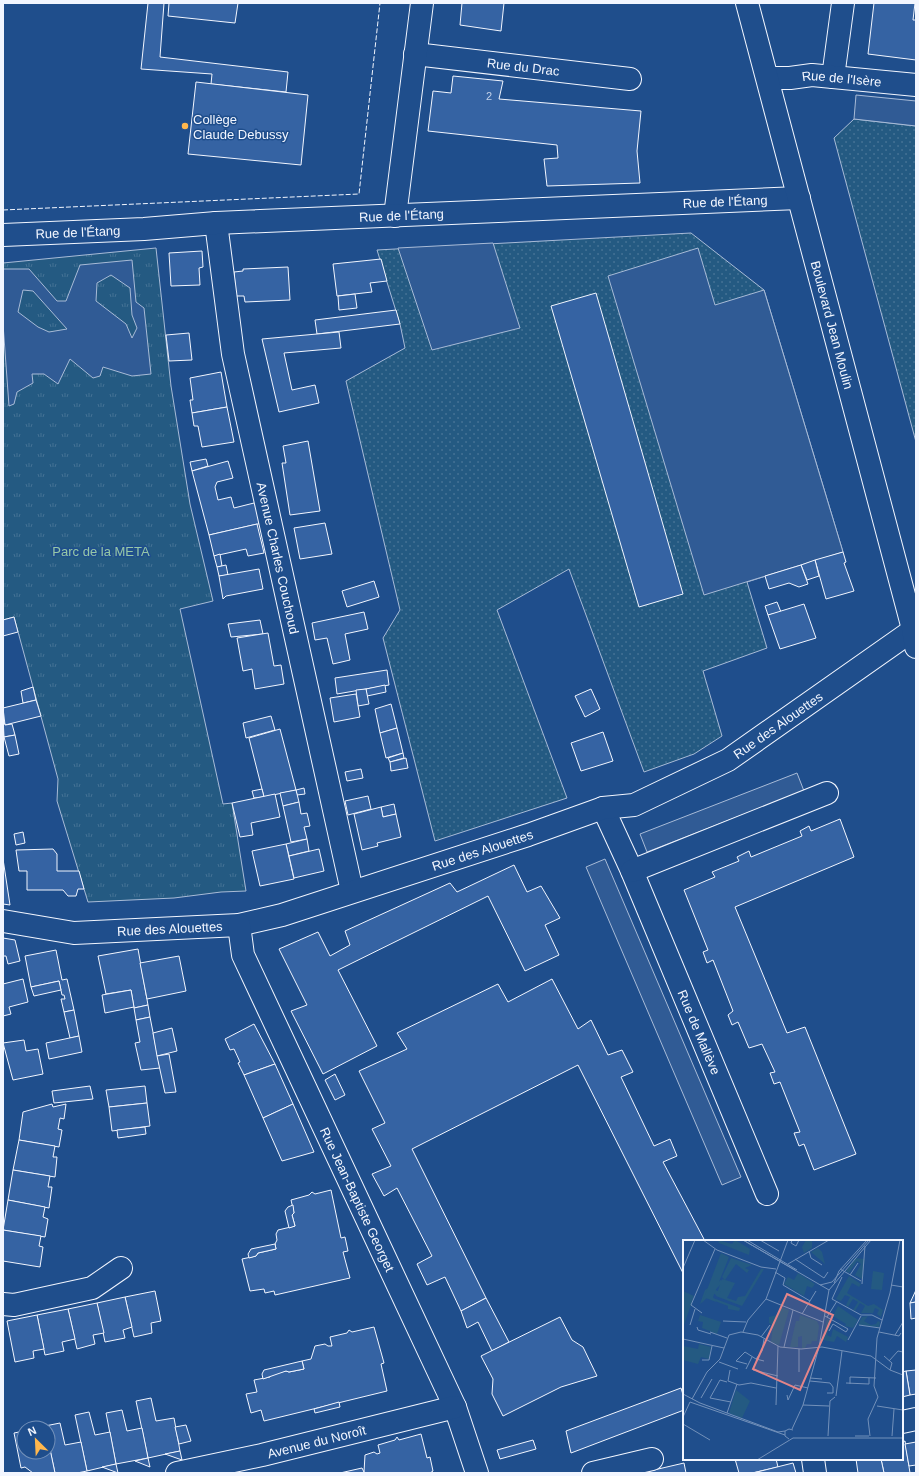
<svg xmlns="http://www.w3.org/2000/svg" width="919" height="1476" font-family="Arial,sans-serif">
  <defs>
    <pattern id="park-tufts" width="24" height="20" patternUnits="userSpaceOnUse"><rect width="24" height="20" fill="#245a82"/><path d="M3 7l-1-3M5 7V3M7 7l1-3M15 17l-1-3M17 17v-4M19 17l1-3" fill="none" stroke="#447295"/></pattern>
    <pattern id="garden-dots" width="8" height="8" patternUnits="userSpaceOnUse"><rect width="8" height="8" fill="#245a82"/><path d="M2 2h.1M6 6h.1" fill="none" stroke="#447295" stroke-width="1.8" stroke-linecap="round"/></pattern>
  </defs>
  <rect width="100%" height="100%" fill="#1f4e8c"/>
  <path fill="url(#park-tufts)" stroke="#a8bbd7" d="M156 248 171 386 190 504 213 601 180 609 223 804 232 803 246 891 221 892 174 898 88 902 57 801 58 779 14 617 3 620V263Z"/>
  <g fill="url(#garden-dots)" stroke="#a8bbd7">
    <path d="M854 119 916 126V442L834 138Z"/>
    <path d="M691 233 764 290 843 552 747 582 767 648 703 671 722 736 694 754 644 772 569 569 497 610 567 798 435 841 383 638 400 610 346 381 405 348 400 324 377 250Z"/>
  </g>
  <g fill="#305b95" stroke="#a8bbd7" fill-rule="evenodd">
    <path d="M856 95 916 101V126L854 119Z"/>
    <path d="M493 243 520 328 432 350 398 248Z"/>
    <path d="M698 248 715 305 764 290 843 552 704 595 608 276Z"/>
    <path d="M132 260 136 302 144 308 151 374 132 376 103 367 100 376 93 378 70 359 58 384 44 374H32L33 383 17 392 14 404 9 406 3 324V269H29L57 301H66L80 265ZM111 275 130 288 132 315 137 328 132 338 126 324 96 301 97 283ZM23 290 33 291 67 329 49 332 38 327 18 312Z"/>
    <path d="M797 773 804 791 647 852 640 834Z"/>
    <path d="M605 859 741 1177 722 1185 586 867Z"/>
  </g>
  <g fill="#3563a3" stroke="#f2f6ff">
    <path d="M148 3H164L160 57 288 72 286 92 211 84 212 74 141 69Z"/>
    <path d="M169 3H238L235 23 168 16Z"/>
    <path d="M462 3H504L501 31 460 25Z"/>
    <path d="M874 3H915L913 20H916V60L868 54Z"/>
    <path d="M453 76 503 81 499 99 641 111 637 151 640 183 547 186 544 159 558 158 557 145 428 131 433 91 451 93Z"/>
    <path d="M196 82 308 95 301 165 188 154Z"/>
    <path d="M202 251 203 267 199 268 200 285 171 286 169 253Z"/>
    <path d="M381 259 387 281 370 283 372 292 337 296 333 264Z"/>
    <path d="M288 267 290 300 245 302 244 296H236L234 272 243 271V269Z"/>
    <path d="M596 293 683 594 639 607 551 306Z"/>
    <path d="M355 294 357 308 339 310 338 296Z"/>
    <path d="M396 310 400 324 317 334 315 320Z"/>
    <path d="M339 332 341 348 284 353 292 390 315 385 319 403 279 412 262 339Z"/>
    <path d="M189 333 192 360 169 361 166 335Z"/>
    <path d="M221 372 227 407 192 413 190 400H193L190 378Z"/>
    <path d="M227 407 234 442 202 447 198 426H194L192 413Z"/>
    <path d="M308 441 320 511 290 515 282 463H286L283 446Z"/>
    <path d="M206 459 208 466 192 471 190 462Z"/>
    <path d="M228 461 233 478 217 482 215 487 218 500 231 497 234 508 258 502 262 523 209 535 192 471Z"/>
    <path d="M325 523 332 554 300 559 294 528Z"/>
    <path d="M257 524 264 553 248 556 246 549 214 556 209 535Z"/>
    <path d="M843 552 846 562 844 563 854 591 826 599 815 560Z"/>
    <path d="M220 554 222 566 217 567 214 556Z"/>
    <path d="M815 560 819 576 807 580 801 565Z"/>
    <path d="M226 565 228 575 219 576 217 567Z"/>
    <path d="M801 565 808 584 799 587 789 583 769 589 765 576Z"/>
    <path d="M259 569 263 589 226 596 223 599 219 576Z"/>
    <path d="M374 581 379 597 347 607 342 591Z"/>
    <path d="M777 602 781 612 768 615 765 606Z"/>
    <path d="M804 604 816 638 780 649 768 615Z"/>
    <path d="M364 612 368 629 345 634 350 660 333 664 327 638 315 640 312 623Z"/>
    <path d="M14 617 18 632 3 636V620Z"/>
    <path d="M260 620 263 634 231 637 228 624Z"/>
    <path d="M268 633 274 666 281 665 284 684 255 689 252 669 243 671 237 638Z"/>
    <path d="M387 670 389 685 337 694 335 678Z"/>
    <path d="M385 685 386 692 367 696 366 689Z"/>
    <path d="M33 687 36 700 23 703 21 691Z"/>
    <path d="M366 689 369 704 358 706 356 690Z"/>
    <path d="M591 689 600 709 585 717 575 696Z"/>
    <path d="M356 694 360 717 334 722 330 698Z"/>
    <path d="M36 700 41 716 5 725 3 708Z"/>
    <path d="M391 704 397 728 380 733 375 709Z"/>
    <path d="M271 716 275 730 246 738 243 723Z"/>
    <path d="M3 718 5 725 12 724 15 735 4 737Z"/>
    <path d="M397 728 403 753 386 758 380 733Z"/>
    <path d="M280 729 296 790 264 797 249 738Z"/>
    <path d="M603 732 613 761 581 771 571 743Z"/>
    <path d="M15 735 19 754 9 756 4 737Z"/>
    <path d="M403 753 404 758 390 762 388 758Z"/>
    <path d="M406 758 408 768 391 771 390 762Z"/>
    <path d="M361 769 363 778 347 781 345 772Z"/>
    <path d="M304 788 305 794 297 795 296 790Z"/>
    <path d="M262 789 264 797 254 798 252 791Z"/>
    <path d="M296 790 299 802 283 806 280 793Z"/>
    <path d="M275 794 280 817 251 823 253 835 240 837 232 803Z"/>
    <path d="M368 796 371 809 348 815 345 801Z"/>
    <path d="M299 802 301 814 307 813 310 826 304 827 307 839 291 842 283 806Z"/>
    <path d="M394 804 396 814 383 817 381 807Z"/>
    <path d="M381 807 383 817 396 814 401 837 377 843 378 846 362 850 354 814Z"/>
    <path d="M840 819 854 857 735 907 787 1033 805 1027 856 1154 814 1170 804 1144 799 1146 794 1133 800 1132 780 1082 774 1084 770 1073 775 1072 762 1044 749 1048 738 1022 732 1025 728 1015 733 1011 713 960 707 963 703 952 708 950 684 890 715 877 712 872 739 861 737 857 749 851 751 857 802 836 800 831 809 826 811 831Z"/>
    <path d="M23 832 25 843 16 845 14 834Z"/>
    <path d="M307 839 309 851 289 856 286 844Z"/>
    <path d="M286 844 294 879 260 886 252 851Z"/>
    <path d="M53 849 57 854V871H79L84 889H78L76 896H68L63 890H27V871H19L16 850Z"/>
    <path d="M319 849 324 871 294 878 289 856Z"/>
    <path d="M3 859 10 905 3 904Z"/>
    <path d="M514 865 527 892 541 886 560 918 545 925 559 955 525 971 488 896 338 970 377 1046 323 1074 291 1011 307 1005 279 949 318 932 330 956 350 945 345 931 450 883 457 892Z"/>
    <path d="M3 938 15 940 20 961 8 964 6 956H3Z"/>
    <path d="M138 949 148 1005 134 1008 131 990 106 994 98 956Z"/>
    <path d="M56 950 62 980 67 979 74 1010 64 1012 61 999H65L64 995H62L59 981 31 987 25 956Z"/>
    <path d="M179 956 186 991 147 999 140 963Z"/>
    <path d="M23 979 28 1002 9 1007 11 1014 3 1016V984Z"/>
    <path d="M552 979 578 1029 591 1020 608 1055 622 1050 633 1072 621 1077 654 1146 670 1139 677 1156 663 1162 705 1241H684V1275L578 1065 412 1149 486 1298 461 1311 445 1277 427 1285 417 1264 432 1256 397 1188 384 1196 372 1174 391 1166 372 1129 385 1123 359 1071 407 1049 397 1033 498 984 508 1002Z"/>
    <path d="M59 981 61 990 34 996 31 987Z"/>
    <path d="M131 990 134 1007 105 1013 102 995Z"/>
    <path d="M148 1005 150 1017 136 1020 134 1008Z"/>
    <path d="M74 1010 79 1036 70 1038 64 1012Z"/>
    <path d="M150 1017 160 1068 141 1070 135 1043 140 1042 136 1020Z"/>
    <path d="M254 1024 275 1064 244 1075 238 1063 240 1062 234 1049 230 1050 225 1039Z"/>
    <path d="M172 1028 177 1051 157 1056 153 1033Z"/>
    <path d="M79 1036 82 1052 49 1059 46 1043Z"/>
    <path d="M24 1040 26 1051 38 1049 43 1074 13 1080 3 1043Z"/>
    <path d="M169 1054 176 1092 165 1093 157 1056Z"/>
    <path d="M275 1064 293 1104 263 1118 244 1075Z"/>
    <path d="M335 1074 345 1095 335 1100 325 1080Z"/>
    <path d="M90 1086 93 1099 54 1103 52 1091Z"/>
    <path d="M145 1086 147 1103 109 1107 106 1090Z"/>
    <path d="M147 1103 150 1126 112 1131 109 1107Z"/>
    <path d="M52 1104 53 1107 66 1104 64 1119 60 1118 58 1129 62 1130 59 1147 19 1140 23 1112Z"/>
    <path d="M293 1104 314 1152 282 1161 263 1118Z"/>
    <path d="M145 1127 146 1134 118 1138 117 1130Z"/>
    <path d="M19 1140 55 1146 53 1157H57L55 1177 13 1170Z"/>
    <path d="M13 1170 50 1176 48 1187H52L49 1208 8 1200Z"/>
    <path d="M331 1190 341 1238 345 1237 348 1251 343 1252 350 1278 275 1295 274 1291 265 1293 264 1289 250 1291 242 1259 256 1256 258 1253 276 1249 275 1244 277 1240 276 1234 278 1230 295 1226 292 1215 294 1213 291 1200 309 1195 312 1192 315 1194Z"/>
    <path d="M8 1200 45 1207 43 1217 48 1219 45 1237 3 1230Z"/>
    <path d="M293 1205 294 1213 292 1215 295 1226 289 1228 285 1211 288 1207Z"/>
    <path d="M3 1230 41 1236 39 1246 43 1247 40 1267 3 1261Z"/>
    <path d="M275 1244 276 1249 258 1253 256 1256 249 1258 248 1254 251 1249Z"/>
    <path d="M916 1290V1302L910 1303Z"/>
    <path d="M155 1291 161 1321 151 1323 152 1333 134 1337 125 1297Z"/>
    <path d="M125 1297 132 1327 123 1330 125 1338 105 1342 97 1303Z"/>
    <path d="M486 1298 509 1342 492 1351 478 1322 467 1328 461 1311Z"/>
    <path d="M916 1302V1318L911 1319 910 1303Z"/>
    <path d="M97 1303 104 1333 93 1335 95 1344 77 1349 68 1309Z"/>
    <path d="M68 1309 75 1339 62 1342 64 1351 45 1355 37 1315Z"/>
    <path d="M37 1315 44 1349 33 1351 34 1358 15 1362 7 1321Z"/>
    <path d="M560 1317 572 1340 583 1347 597 1376 561 1387 503 1416 492 1394 493 1379 481 1356Z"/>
    <path d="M374 1327 384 1363 381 1364 387 1391 264 1421 261 1410 251 1413 246 1394 257 1392 254 1380 270 1377 271 1374 286 1371 289 1372 304 1369 302 1361 311 1359 315 1346 325 1344 328 1346H332L330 1337 347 1333 349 1330 352 1332Z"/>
    <path d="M302 1361 304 1369 289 1372 286 1371 263 1379 262 1374 264 1370Z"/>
    <path d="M916 1370V1394L910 1395 906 1371Z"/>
    <path d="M906 1371 910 1395 902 1397V1372Z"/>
    <path d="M681 1388 684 1398V1410L571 1453 566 1431Z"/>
    <path d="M151 1398 156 1421 174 1418 180 1451 148 1458 136 1401Z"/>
    <path d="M339 1402 340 1407 315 1413 314 1409Z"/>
    <path d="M122 1410 127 1431 142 1428 148 1458 116 1464 106 1413Z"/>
    <path d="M89 1412 95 1435 110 1432 116 1464 87 1471 75 1415Z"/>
    <path d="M60 1423 65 1445 81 1442 87 1471 77 1473H55L48 1441V1428L45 1426Z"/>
    <path d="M186 1425 191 1441 179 1444 175 1427Z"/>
    <path d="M24 1431V1452H48L50 1449 55 1473H33L25 1467 21 1468 14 1433Z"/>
    <path d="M421 1434 427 1458 430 1457 433 1471 430 1473H361L364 1472 365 1455 374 1452 377 1454 380 1453 378 1445 395 1440 397 1437 399 1440Z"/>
    <path d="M533 1440 536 1449 500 1459 497 1450Z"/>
    <path d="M905 1441 910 1473H884L881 1459H902V1442Z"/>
    <path d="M916 1442V1465L909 1466 905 1444Z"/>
    <path d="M180 1451 182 1460 165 1454Z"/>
    <path d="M148 1458 150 1467 135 1461Z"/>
    <path d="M735 1459H776L778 1467 752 1473H739Z"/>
    <path d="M856 1459H881L884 1473H858Z"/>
    <path d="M684 1463 686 1473H641Z"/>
    <path d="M793 1463 796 1473H753Z"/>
    <path d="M116 1464 118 1473 102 1467Z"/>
    <path d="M362 1468 364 1472 361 1473H340Z"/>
  </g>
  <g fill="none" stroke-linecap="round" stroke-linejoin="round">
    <defs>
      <g id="minor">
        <path id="s1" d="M415 54 630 79"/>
        <path d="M833 77 843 3"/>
        <path id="s2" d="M768 78H790L812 75 916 85"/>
        <path d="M395 216 422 3"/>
        <path id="s3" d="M216 223 233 354 352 891"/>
        <path id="s4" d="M3 235 144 229 216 223 799 198"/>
        <path id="s5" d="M603 808 632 871 767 1194"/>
        <path d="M632 871 827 793"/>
        <path id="s6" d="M3 921 74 933 239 925 282 915 528 835 603 808 634 805 728 760 916 628"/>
        <path id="s7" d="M239 925 243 955 455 1407 477 1473"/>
        <path d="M3 1304 14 1305 92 1288 121 1268"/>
        <path d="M902 1422 916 1419"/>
        <path d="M813 1459 815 1473"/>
        <path id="s8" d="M177 1473 262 1455 455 1407"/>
        <path d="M593 1473 652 1459"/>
      </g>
      <g id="primary">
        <path id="s9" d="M747 3 913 629 916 647"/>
      </g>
    </defs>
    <use href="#minor" stroke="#f2f6ff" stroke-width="24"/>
    <use href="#primary" stroke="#f2f6ff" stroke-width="24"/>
    <use href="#minor" stroke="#1f4e8c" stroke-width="22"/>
    <use href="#primary" stroke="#1f4e8c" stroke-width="22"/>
    <path stroke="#f2f6ff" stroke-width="1" stroke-dasharray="5 2" stroke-linecap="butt" d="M3 210 359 194 380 3"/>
  </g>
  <circle fill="#ffb74d" stroke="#1f4e8c" stroke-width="1.5" cx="185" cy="126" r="4"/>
  <g text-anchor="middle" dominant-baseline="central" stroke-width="3" stroke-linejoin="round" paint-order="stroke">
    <g font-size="11" fill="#c3d1e8">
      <text x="489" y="96">2</text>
    </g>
    <g font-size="13" fill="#f2f6ff" stroke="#1f4e8c">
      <text stroke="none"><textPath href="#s1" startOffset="109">Rue du Drac</textPath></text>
      <text stroke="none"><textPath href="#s2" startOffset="74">Rue de l'Isère</textPath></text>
      <text stroke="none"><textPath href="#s4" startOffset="723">Rue de l'Étang</textPath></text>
      <text stroke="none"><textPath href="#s4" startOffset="399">Rue de l'Étang</textPath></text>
      <text stroke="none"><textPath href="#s4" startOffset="75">Rue de l'Étang</textPath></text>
      <text stroke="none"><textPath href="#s9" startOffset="333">Boulevard Jean Moulin</textPath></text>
      <text stroke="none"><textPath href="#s3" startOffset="341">Avenue Charles Couchoud</textPath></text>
      <text stroke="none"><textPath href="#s6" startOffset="816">Rue des Alouettes</textPath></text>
      <text stroke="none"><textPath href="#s6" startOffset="492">Rue des Alouettes</textPath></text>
      <text stroke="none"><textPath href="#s6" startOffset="168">Rue des Alouettes</textPath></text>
      <text stroke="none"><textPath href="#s5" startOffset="244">Rue de Mallève</textPath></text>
      <text stroke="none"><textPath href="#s7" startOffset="300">Rue Jean-Baptiste Georget</textPath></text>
      <text stroke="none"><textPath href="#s8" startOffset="143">Avenue du Noroît</textPath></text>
    </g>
    <g font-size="13" fill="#f2f6ff" stroke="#1f4e8c" text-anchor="start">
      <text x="193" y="119">Collège<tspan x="193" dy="15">Claude Debussy</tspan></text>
    </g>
    <g font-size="13" fill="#97c8a6" stroke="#1f4e8c">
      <text x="101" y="551">Parc de la META</text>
    </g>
  </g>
  <g transform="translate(683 1240)">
    <rect width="220" height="220" fill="#1f4e8c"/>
    <path d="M35 0 49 4 52 0 67 9 66 15 36 3ZM123 0H129V8L121 13 119 7ZM135 8 139 12 142 24 128 12ZM48 18 69 25 62 28 66 30 64 33 53 24 42 40 39 37ZM78 29H81L59 66 33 56 39 39 52 43 44 58 53 61 55 57 62 56ZM190 31 201 33 199 50 188 49ZM17 75 38 82 34 94 19 88 20 82 15 81ZM16 104 28 107 26 119 18 117 15 124 0 120V106L15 109ZM53 150 67 161 59 178 46 173Z" fill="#245a82"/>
    <path d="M38 40 40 42 32 50 38 52 36 57 30 53V58L57 68 56 71 45 69V66L24 58 17 64 22 50Z" fill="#245a82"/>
    <path d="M38 13 46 17 30 57 33 62 23 58 19 63ZM115 33 132 44 129 48 124 46 121 56 101 44 105 37 111 40ZM97 67 106 70 96 105 88 102 90 86 86 83V77L94 75Z" fill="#245a82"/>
    <path d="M172 18 182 19 179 39 170 34 172 35 178 24 174 21 166 33 163 31ZM166 36 178 44 176 47 169 43 164 53 185 66 191 64 200 70 198 77 194 74 196 70 192 68 190 73H178L182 66 177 63 172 71 170 70 175 62 170 59 165 67 163 65 167 57 162 55 158 61 153 59ZM0 51 11 56 1 85H0ZM155 66 175 80 170 88 162 86 163 84 150 76ZM117 75 134 81 136 86 134 101H129L128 104H124L122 108H119V96L115 97V107H107L113 81H116ZM185 76 181 81 188 85 193 84 195 81 197 82 196 87 175 85 179 77ZM144 79 148 82 144 95 148 97 150 89 165 97 163 102 154 96 151 102 140 100Z" fill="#245a82"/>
    <path fill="none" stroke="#7391ba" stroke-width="1" d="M20 0 34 10 78 27 93 29M60 0 146 50M60 0 112 30M64 0 114 30M77 0 96 11M109 0 108 3 113 6 116 0M126 11 128 18 139 25M112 19 141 38 145 32M105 24 146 0M0 28 12 0M157 29 178 41M92 32 102 38 100 45 127 61M167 35 175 23M159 37 149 59 178 75H189L199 80M151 43 156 31 184 0M179 44 182 6M137 45 149 42 186 0M208 45 220 47M83 59 140 82M19 73 8 65 32 9M119 74 133 51M142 76 165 89 163 92 150 84 146 91M144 77 154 61M40 81 63 82M7 85 12 69M176 85 197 88M14 87 15 90 28 94M27 92 44 98M60 92 65 80 83 59 105 0M196 92 216 96 218 93M212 95 220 82M78 97 87 85M0 99 41 108M81 99 79 111 73 119 81 121M165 100 178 76M101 107 110 70M201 116 209 123 207 130M19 120H26L29 106M206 121 215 111 220 112M36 122 55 129M64 124 53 121 62 112 73 119M63 129 69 117M47 130 45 141 56 145 68 143 93 148M70 130 95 136M116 132V109M127 138 139 139M127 141 147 143 150 147V153H144M44 142 37 140 27 158 48 162M163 143 186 144V138M167 144V137L193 138M0 154 17 163 95 192 102 191M104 155 105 160 112 145 125 148M153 156 159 111M18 158 29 139M9 159 24 132 37 119 46 95 58 92 75 95 97 107 118 109 139 107 188 116 207 130 220 135M7 162 102 195M93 165 95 106M120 165 146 166M194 166 220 170M44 173 54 144M0 177 7 162M0 184 27 200M109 189 120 165 136 107 146 50 188 0M145 196 147 161 152 157M172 196H186M187 196 185 179 195 157 191 146 194 98 207 53 217 0M209 196 211 169M106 199 102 196V191L106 189 110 190M74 220 110 198H220"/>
    <path fill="#e38589" fill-opacity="0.15" stroke="#e38589" stroke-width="2" d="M104 54 150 75 117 150 70 129Z"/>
    <rect width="220" height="220" fill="none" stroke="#f2f6ff" stroke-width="2"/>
  </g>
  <rect width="919" height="1476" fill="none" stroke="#f2f6ff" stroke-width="8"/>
  <g transform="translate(36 1440) rotate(336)"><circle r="19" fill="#1f4e8c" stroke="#7391ba"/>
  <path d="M0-3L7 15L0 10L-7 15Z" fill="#ffb74d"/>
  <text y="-6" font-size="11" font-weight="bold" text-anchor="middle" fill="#f2f6ff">N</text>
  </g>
</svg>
